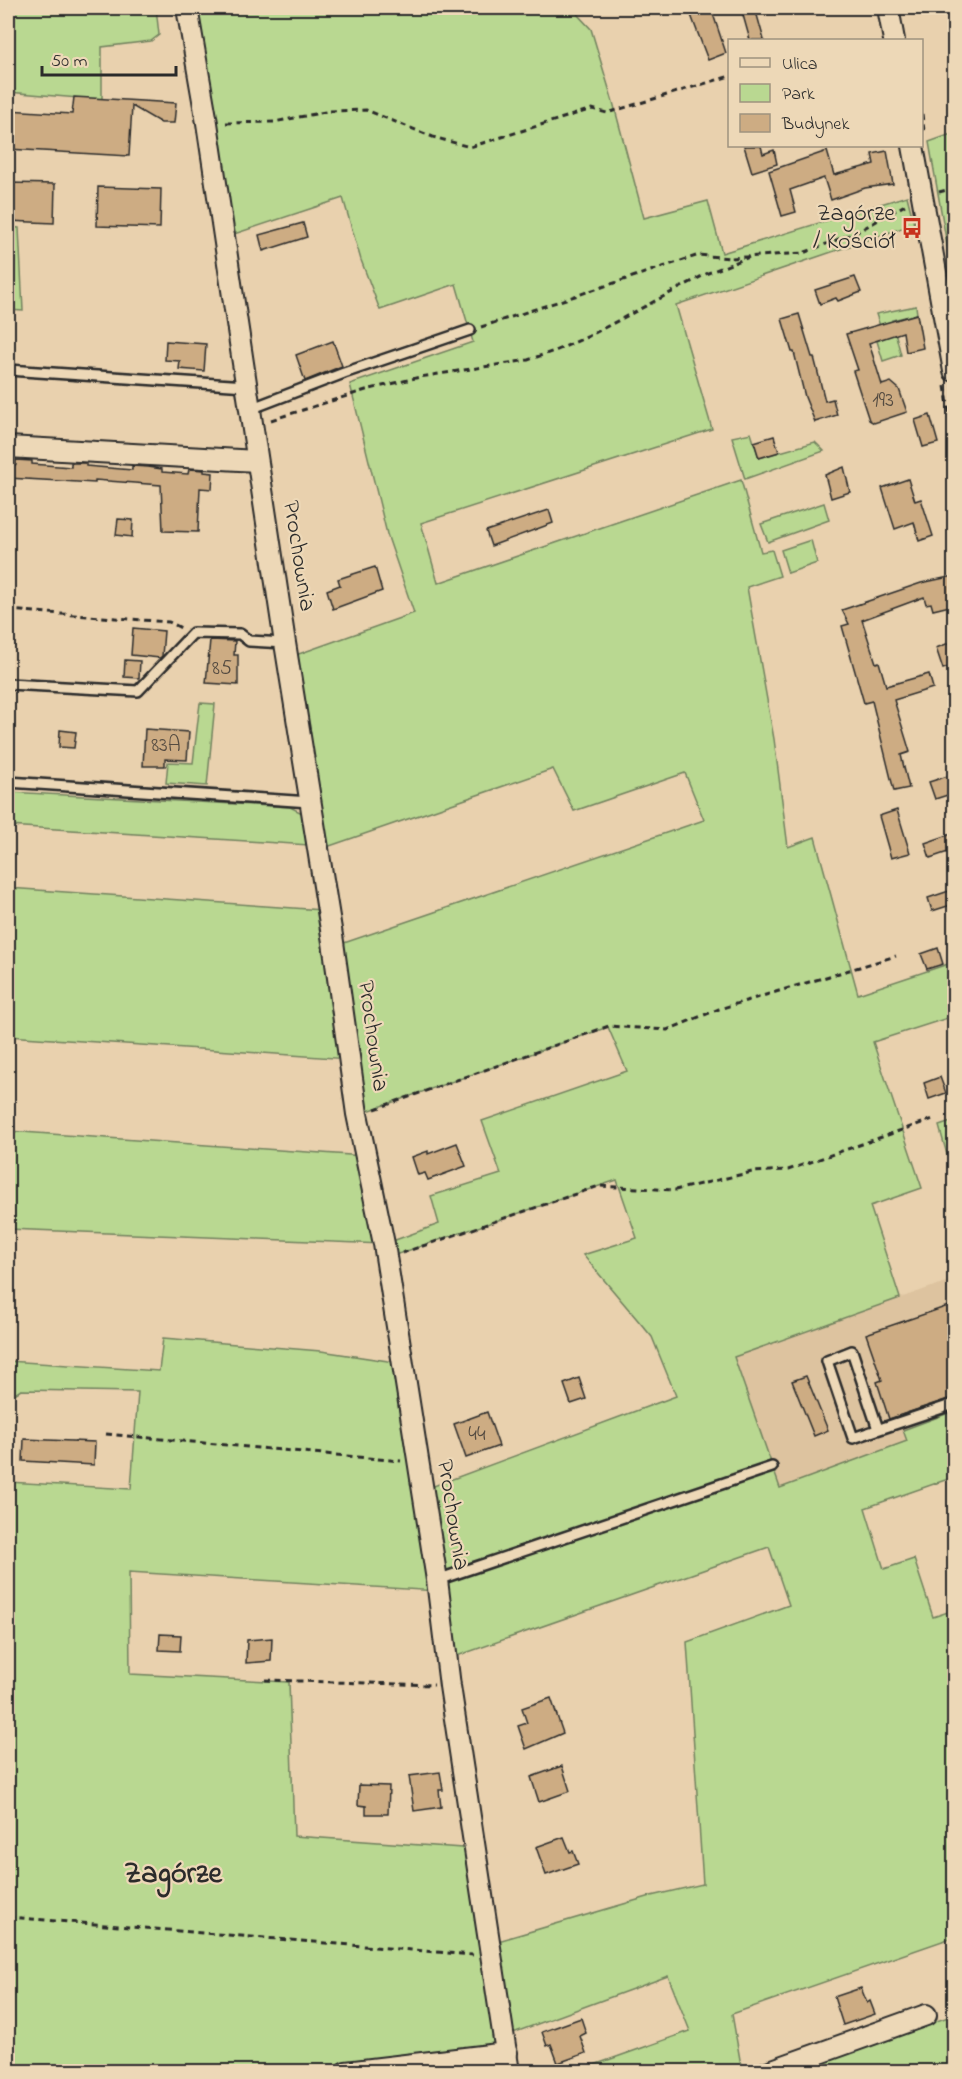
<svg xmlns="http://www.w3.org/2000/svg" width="962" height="2079" font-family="'Indie Flower',sans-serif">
  <rect width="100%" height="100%" fill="#e9d1ae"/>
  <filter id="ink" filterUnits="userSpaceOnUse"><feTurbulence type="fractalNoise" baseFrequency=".0167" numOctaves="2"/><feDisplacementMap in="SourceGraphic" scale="12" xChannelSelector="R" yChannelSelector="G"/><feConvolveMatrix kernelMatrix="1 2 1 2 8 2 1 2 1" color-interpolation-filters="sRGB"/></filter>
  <g filter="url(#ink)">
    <path fill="#ddc39f" d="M954 1279V1411L903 1430 907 1441 780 1488 734 1357Z"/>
    <g fill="#b9d891" stroke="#72825e" stroke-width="1.5">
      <path d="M8 8H156L159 35 151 41 102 47V100L8 92Z"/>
      <path d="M196 8H576L578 15 591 29 613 102 644 218 708 201 722 253 907 196 914 224 676 305 712 429 421 523 438 583 741 480 761 552 772 550 780 576 747 587 774 739 788 847 815 837 858 994 954 962V1016L873 1042 922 1188 870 1206 900 1298 734 1357 780 1488 907 1441 903 1430 954 1411V1477L865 1508 884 1569 914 1559 933 1617 954 1610V1937L732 2014 742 2071H577L690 2031 668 1976 513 2033 498 1941 651 1896 703 1884 687 1642 789 1605 769 1547 454 1657 431 1487 676 1396 652 1337 583 1255 637 1238 617 1180 389 1257 387 1243 439 1224 431 1196 501 1174 482 1121 627 1071 608 1027 362 1113 338 945 704 820 685 773 574 811 553 769 321 849 293 656 414 613 387 534 350 384 473 342 456 284 380 310 361 260 343 198 231 235Z"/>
      <path d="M954 133V285L929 142Z"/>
      <path d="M8 227 19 228 23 311 8 310Z"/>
      <path d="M916 306 917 314 892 320 901 355 883 361 877 341 884 338 876 314Z"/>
      <path d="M751 433 759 458 815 442 824 451 745 479 732 437Z"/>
      <path d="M824 503 829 520 768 542 761 524Z"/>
      <path d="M811 540 817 563 788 573 781 550Z"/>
      <path d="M200 703 215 704 207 786 166 783 168 762 193 763Z"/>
      <path d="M8 792 290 807 304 814 309 845 8 826Z"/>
      <path d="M8 888 322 910 349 1059 8 1036Z"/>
      <path d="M954 1121V1155L948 1158 939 1126Z"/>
      <path d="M8 1131 364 1156 383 1244 8 1229Z"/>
      <path d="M163 1338 321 1351 401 1363 438 1591 129 1572 130 1674 289 1682 294 1836 476 1849 507 2053 346 2072 8 2071V1482L131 1489 138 1392 21 1390 8 1398V1361L159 1371Z"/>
      <path d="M954 2015V2071H791Z"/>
    </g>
    <g fill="#cdac83" stroke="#2b2b2b" stroke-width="1.5">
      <path d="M711 8 726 53 708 60 691 15Z"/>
      <path d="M741 8H755L764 40H750Z"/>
      <path d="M74 97 176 103 174 123H161L132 106 129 156 8 149V110L72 114Z"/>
      <path d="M744 146H761L763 154 774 150 777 164 752 172Z"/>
      <path d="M827 151 834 175 874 164 872 154 887 151 893 184 865 188 831 200 824 178 790 190 796 212 782 216 769 171Z"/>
      <path d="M8 183 55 184 54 223 8 221Z"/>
      <path d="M98 187 161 189 160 228 97 226Z"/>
      <path d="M303 223 307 237 263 251 259 235Z"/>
      <path d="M855 277 861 292 838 301 836 298 820 304 815 290Z"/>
      <path d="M799 314 812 357H814L825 401 833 399 837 415 815 422 805 397 794 352H792L782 319Z"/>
      <path d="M917 314 923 348 906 352 903 332 869 343 882 385 891 382 899 389 907 412 874 423 869 420 853 371 858 370 846 334Z"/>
      <path d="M166 341 206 344 204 371 179 369 180 361 165 360Z"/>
      <path d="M333 341 342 366 305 381 296 355Z"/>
      <path d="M930 415 938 443 923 447 915 420Z"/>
      <path d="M774 436 779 452 759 458 754 442Z"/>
      <path d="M16 460 32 461V464L71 467V463H86V466L132 470V466L148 467 162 469V472L188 474 189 469 204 470V472L213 473 212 489 200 488 198 532 163 531 161 485 95 480V483L8 478V465H16Z"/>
      <path d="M844 467 850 492 831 498 825 475Z"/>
      <path d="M908 479 915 501 921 499 933 536 919 541 914 522 895 529 882 488Z"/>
      <path d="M549 510 553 523 491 546 486 531Z"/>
      <path d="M118 519 133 520 132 537 116 535Z"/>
      <path d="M375 567 382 591 333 609 327 590 340 585 338 579Z"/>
      <path d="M954 576V605L933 610 931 603 926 604 924 597 862 620 876 663 879 662 886 686 929 674 933 688 894 700 910 752 901 755 909 788 894 791 872 701 864 703 842 626 849 624 842 610 921 583Z"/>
      <path d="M133 628 164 631 162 656 160 658 131 655Z"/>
      <path d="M210 640 235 641 234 655H238V685L206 683Z"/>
      <path d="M954 641V665L943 669 936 648Z"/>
      <path d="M125 660 140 661 139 678 124 677Z"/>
      <path d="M145 729 189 732 187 760 165 759V766H143Z"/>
      <path d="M60 730 76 732 74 748 59 747Z"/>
      <path d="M954 774V793L935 799 929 782Z"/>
      <path d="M897 810 910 853 891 858 879 816Z"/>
      <path d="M954 833V850L930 858 925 843Z"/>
      <path d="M952 890 954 904 932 911 928 898Z"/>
      <path d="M938 948 943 964 927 969 921 954Z"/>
      <path d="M940 1077 946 1093 929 1099 924 1083Z"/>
      <path d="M457 1143 466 1166 428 1180 425 1173 418 1175 412 1157 428 1151V1154Z"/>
      <path d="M954 1304V1397L889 1419 877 1382 882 1380 866 1334Z"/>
      <path d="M806 1376 828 1430 814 1436 792 1381Z"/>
      <path d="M579 1378 586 1399 571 1404 564 1384Z"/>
      <path d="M487 1412 499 1446 466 1458 454 1424Z"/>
      <path d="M24 1439 95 1442 94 1465 23 1461Z"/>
      <path d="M160 1634 181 1635 180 1651 159 1650Z"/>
      <path d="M272 1638 271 1661 246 1663 247 1640Z"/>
      <path d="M551 1698 563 1733 526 1749 518 1726 527 1723 522 1708Z"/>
      <path d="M562 1766 570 1791 539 1802 531 1777Z"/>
      <path d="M440 1772 443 1790H439L441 1807 414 1811 409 1776Z"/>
      <path d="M359 1785 389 1786 388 1814H366V1806L358 1805Z"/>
      <path d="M564 1837 570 1852 573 1851 578 1864 546 1875 536 1847Z"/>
      <path d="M861 1988 867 2003 870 2001 875 2014 843 2025 834 1997Z"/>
      <path d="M581 2018 586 2033 580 2036 586 2053 558 2063 551 2044 547 2046 542 2032Z"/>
    </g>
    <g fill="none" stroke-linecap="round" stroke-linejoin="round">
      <defs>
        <g id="service">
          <path d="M8 370 246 386"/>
          <path d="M250 409 344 373 470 330"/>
          <path d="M8 684 138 691 193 633 240 634 249 641 285 643"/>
          <path d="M8 782 310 802"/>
          <path d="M878 1429 852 1351 827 1361 853 1438 954 1404"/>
          <path d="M437 1580 772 1467"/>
        </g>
        <g id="minor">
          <path d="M187 8 207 123 285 643 333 942 357 1114 384 1244 437 1580 450 1686 509 2072"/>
          <path d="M888 8 894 40"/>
          <path d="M913 146 954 371"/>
          <path d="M8 447 257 461"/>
          <path d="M346 2072 507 2053"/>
          <path d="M767 2072 926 2015"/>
        </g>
      </defs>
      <use href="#service" stroke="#2b2b2b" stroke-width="14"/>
      <use href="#minor" stroke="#2b2b2b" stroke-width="24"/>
      <g stroke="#2b2b2b" stroke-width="3" stroke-dasharray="6 4.5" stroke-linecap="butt">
        <path d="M922 114 924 131"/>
        <path d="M226 123 274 122 330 111 366 110 433 137 470 147 592 109 607 113 730 76"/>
        <path d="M939 192 954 188"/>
        <path d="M481 327 699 255 730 258 803 253 857 232 905 205"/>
        <path d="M945 386 954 442"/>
        <path d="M271 420 366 390 420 377 528 360 557 350 587 337 708 273 749 257"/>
        <path d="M8 610 169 622 181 628"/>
        <path d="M375 1109 609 1026 667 1030 719 1009 896 956"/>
        <path d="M402 1253 599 1186 675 1190 752 1172 788 1170 933 1119"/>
        <path d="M106 1434 401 1461"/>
        <path d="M265 1680 434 1685"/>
        <path d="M8 1917 473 1955"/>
      </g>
      <use href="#service" stroke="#edd8b7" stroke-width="9"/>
      <use href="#minor" stroke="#edd8b7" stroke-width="20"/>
    </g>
  </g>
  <defs>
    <symbol id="bus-bare" viewBox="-9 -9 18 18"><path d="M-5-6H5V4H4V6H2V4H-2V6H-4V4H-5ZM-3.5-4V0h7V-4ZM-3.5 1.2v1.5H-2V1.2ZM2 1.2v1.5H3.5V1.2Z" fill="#c8321e" stroke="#edd8b7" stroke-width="2.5" paint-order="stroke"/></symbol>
  </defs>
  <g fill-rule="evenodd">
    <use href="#bus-bare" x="897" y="213" width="30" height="30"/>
  </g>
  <g text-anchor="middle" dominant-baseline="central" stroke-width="4.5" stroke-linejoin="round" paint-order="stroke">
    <g font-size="21" fill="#544b41">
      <text x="883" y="401">193</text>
      <text x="222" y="669">85</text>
      <text x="166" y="746">83A</text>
      <text x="477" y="1435">44</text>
    </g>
    <g font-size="24" fill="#2b2b2b" stroke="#edd8b7" text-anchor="end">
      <text x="895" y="214">Zagórze<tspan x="895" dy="28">/ Kościół</tspan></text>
    </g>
    <g font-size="24" fill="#2b2b2b" stroke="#edd8b7">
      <text transform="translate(298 556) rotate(81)">Prochownia</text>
      <text transform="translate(372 1036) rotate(82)">Prochownia</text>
      <text transform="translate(452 1515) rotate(81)">Prochownia</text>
    </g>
    <g font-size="30" font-weight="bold" fill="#2b2b2b" stroke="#edd8b7">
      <text x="173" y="1875">Zagórze</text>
    </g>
  </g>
  <rect width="962" height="2079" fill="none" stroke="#edd8b7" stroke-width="30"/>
  <rect x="15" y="15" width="932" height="2049" fill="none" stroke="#2b2b2b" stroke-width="2" filter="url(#ink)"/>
  <rect x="728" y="39" width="195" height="108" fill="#edd8b7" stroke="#9f937f" stroke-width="1.5"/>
  <rect x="740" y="58" width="30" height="9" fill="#edd8b7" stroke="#9f937f" stroke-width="1.5"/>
  <text x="782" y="69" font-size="18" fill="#2b2b2b">Ulica</text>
  <rect x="740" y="84" width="30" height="18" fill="#b9d891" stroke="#9f937f" stroke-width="1.5"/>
  <text x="782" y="99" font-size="18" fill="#2b2b2b">Park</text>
  <rect x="740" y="114" width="30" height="18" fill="#cdac83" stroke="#9f937f" stroke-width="1.5"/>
  <text x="782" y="129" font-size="18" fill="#2b2b2b">Budynek</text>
  <path d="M42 66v9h134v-9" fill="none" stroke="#2b2b2b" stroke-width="3"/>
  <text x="51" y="66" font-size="18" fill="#2b2b2b" stroke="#edd8b7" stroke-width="4.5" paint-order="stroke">50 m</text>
</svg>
